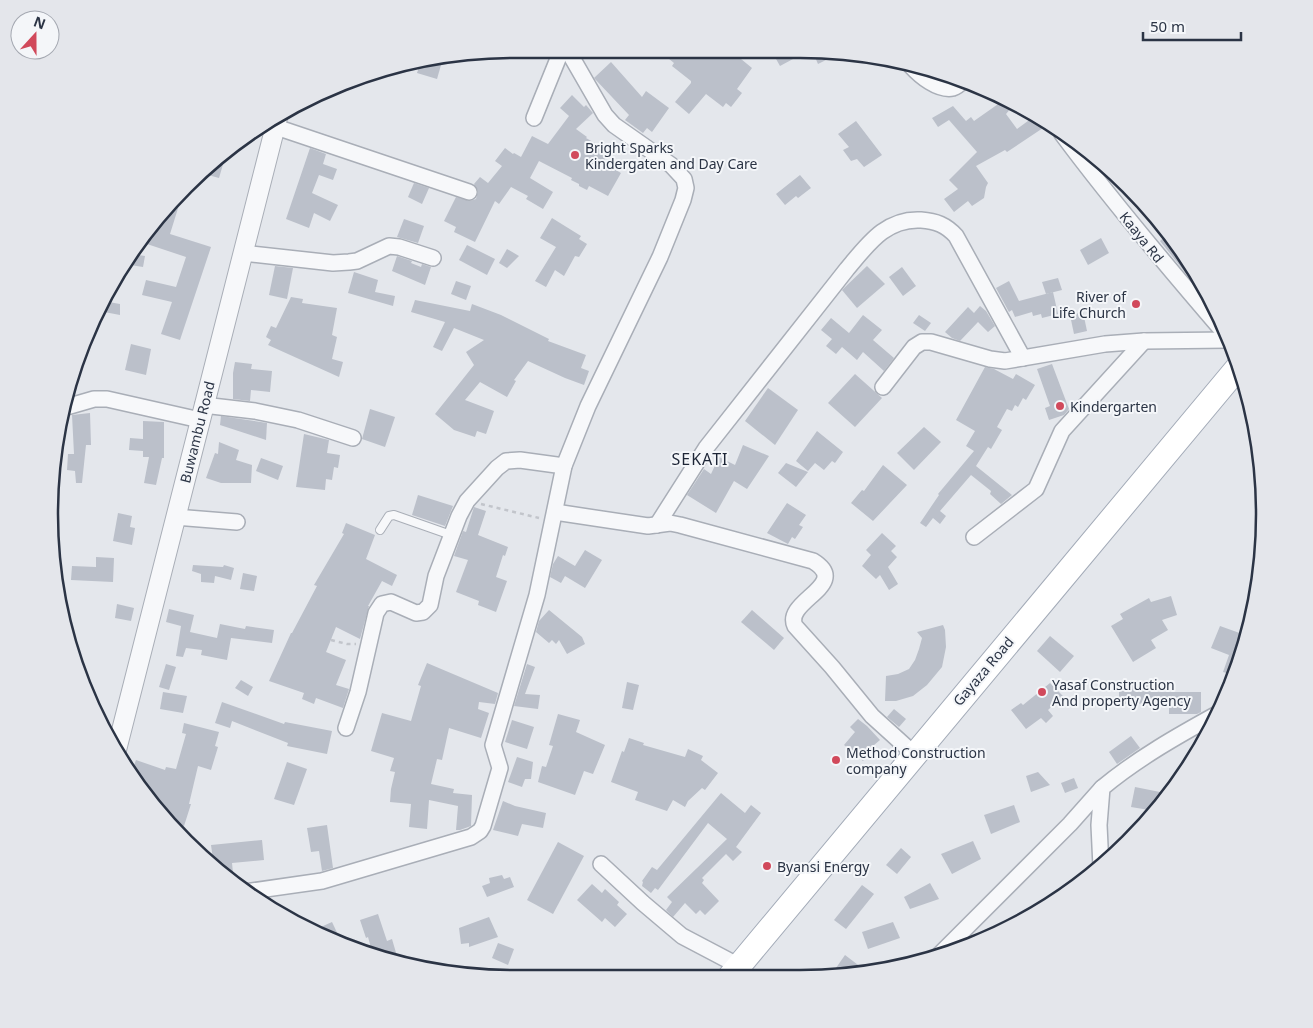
<svg xmlns="http://www.w3.org/2000/svg" width="1313" height="1028" font-family="'Noto Sans',sans-serif">
  <rect width="100%" height="100%" fill="#e4e7ec"/>
  <g fill="#bbc0ca">
    <path d="M657 49H752L741 59 752 68 737 89 742 93 731 107 726 103 723 107 706 94 689 114 675 102 691 83V81L672 66 674 63Z"/>
    <path d="M771 50H788L793 59 780 66Z"/>
    <path d="M812 50H829L842 52 818 64Z"/>
    <path d="M443 58 437 79 417 73 421 61Z"/>
    <path d="M611 62 642 97 646 91 669 108 652 132 647 128 643 133 625 120 629 115 594 78Z"/>
    <path d="M572 95 584 107 586 105 593 113 576 129 587 137 586 138 609 151 603 163 621 173 608 196 589 186 587 190 579 186V184L571 180 572 178 539 161 530 178 553 192 543 209 526 199 528 196 511 187 499 204 495 201 475 242 454 232 456 227 444 221 456 197 470 201 476 199 478 191 474 184 480 177 488 183 502 166 495 161 505 148 513 154 514 153 521 157 532 136 548 144 569 116 560 108Z"/>
    <path d="M1001 102 1012 107 1006 114 1017 129 1032 118 1038 121 1043 128 1007 152 1005 150 976 166 988 183 986 187 984 198 972 206 968 201 954 212 944 199 958 189 949 180 977 152 949 120 938 127 932 118 953 106 966 121 971 117 974 121Z"/>
    <path d="M856 121 882 155 864 167 857 159 851 161 843 150 849 147 838 134Z"/>
    <path d="M310 148 326 154 323 164 337 169 333 180 319 175 312 193 338 205 330 221 314 213 309 228 286 219Z"/>
    <path d="M226 154 219 178 201 173 211 165Z"/>
    <path d="M800 175 811 188 798 198 796 196 785 205 776 194Z"/>
    <path d="M414 183 429 188 422 204 408 197Z"/>
    <path d="M183 188 184 189 170 234 211 247 180 340 161 334 172 302 142 295 146 280 176 287 186 257 141 242Z"/>
    <path d="M552 218 581 236 579 239 587 244 579 257 575 256 564 276 555 270 546 287 535 281 556 247 540 238Z"/>
    <path d="M404 219 424 226 418 243 397 237Z"/>
    <path d="M1168 234 1194 271 1188 276 1160 241Z"/>
    <path d="M1101 238 1109 253 1088 265 1080 250Z"/>
    <path d="M467 245 495 259 487 275 459 260Z"/>
    <path d="M507 249 519 256 507 268 499 263Z"/>
    <path d="M132 254 145 256 143 267 124 264Z"/>
    <path d="M397 256 412 261 411 263 421 267 422 264 431 267 425 285 392 271Z"/>
    <path d="M275 266 293 268 287 299 269 295Z"/>
    <path d="M867 266 885 284 857 308 842 290Z"/>
    <path d="M902 267 916 286 903 296 889 277Z"/>
    <path d="M354 272 378 280 375 292 395 296 393 306 348 293Z"/>
    <path d="M1058 278 1062 290 1046 294 1042 282Z"/>
    <path d="M456 281 471 286 466 300 451 294Z"/>
    <path d="M1009 281 1019 301 1053 292 1058 314 1042 318 1041 314 1033 316 1032 312 1015 317 1012 310 1009 312 996 288Z"/>
    <path d="M291 297 303 299 302 303 337 308 332 335 337 337 332 359 343 362 339 377 268 345 271 340 266 337 271 326 276 328Z"/>
    <path d="M415 300 470 311 472 304 501 315 549 339 548 341 586 355 581 368 589 371 584 385 565 378 528 361 514 380 516 381 507 397 480 382 465 400 494 411 486 434 477 431 475 437 454 430 435 414 474 365 466 352 484 340 454 328 442 351 433 347 445 322 411 312Z"/>
    <path d="M103 301 120 304V315L99 311Z"/>
    <path d="M980 306 986 311 995 326 988 332 978 322 960 341 952 338 945 332 968 307 974 313Z"/>
    <path d="M1083 312 1087 331 1074 334 1070 315Z"/>
    <path d="M863 315 882 330 873 340 894 358 884 371 863 352 857 360 842 347 836 354 826 346 832 339 821 330 831 318 849 333Z"/>
    <path d="M919 315 931 323 925 331 913 323Z"/>
    <path d="M131 344 151 349 146 375 125 370Z"/>
    <path d="M235 362 252 364 251 369 272 371 270 392 251 390 250 401 233 399V373Z"/>
    <path d="M1052 364 1069 409 1064 415 1049 420 1045 408 1050 406 1037 369Z"/>
    <path d="M985 367 994 369 1013 379 1016 374 1035 385 1026 400 1023 398 1018 407 1015 405 1012 411 1007 409 997 427 1002 430 991 449 988 447 976 466 1012 495 1001 504 990 494 991 491 971 475 940 511 946 516 940 524 933 518 926 527 920 523 939 495 938 494 974 451 966 446 975 431 956 420Z"/>
    <path d="M855 374 882 398 855 427 828 403Z"/>
    <path d="M768 388 798 410 775 445 745 421Z"/>
    <path d="M370 409 395 417 385 447 362 439Z"/>
    <path d="M90 413 91 445H86L82 483H76L75 471 67 470 68 454H74L72 415Z"/>
    <path d="M221 416 267 423 266 440 220 425Z"/>
    <path d="M143 421 164 422V458H162L156 485 144 483 149 457H143V451L129 450 130 438 143 439Z"/>
    <path d="M924 427 941 442 914 470 897 453Z"/>
    <path d="M817 431 843 452 835 463 832 461 824 470 815 463 808 471 796 461Z"/>
    <path d="M304 434 329 440 327 453 340 455 338 468 334 467 332 480 326 479 325 490 296 487Z"/>
    <path d="M219 442 239 450 236 460 252 465 251 483H221L206 478 215 453 218 454Z"/>
    <path d="M743 445 769 456 747 489 734 481 716 513 687 495 704 469 711 474 719 457 735 465Z"/>
    <path d="M261 458 283 466 278 480 256 471Z"/>
    <path d="M786 463 808 472 796 487 778 473Z"/>
    <path d="M883 465 907 485 873 521 851 503 862 490 864 491Z"/>
    <path d="M418 495 453 506 445 526 412 515Z"/>
    <path d="M787 503 806 515 799 525 803 527 795 539 792 537 788 544 767 533Z"/>
    <path d="M474 507 486 511 478 535 508 547 505 556 503 555 496 577 507 581 496 612 478 605 479 601 456 592 468 560 454 556 463 531 466 532Z"/>
    <path d="M118 513 132 516 130 527 135 528 132 545 113 541Z"/>
    <path d="M346 523 375 535 366 559 397 575 392 586 382 581 368 606H369L360 639 336 627 326 652 346 660 336 685 349 689 343 708 316 698 314 704 302 699 304 693 269 681 291 633H292L317 586 314 585 344 534 342 533Z"/>
    <path d="M882 533 896 546 891 551 897 557 888 567 898 584 889 590 880 575 876 579 862 566 871 555 866 550Z"/>
    <path d="M585 550 602 560 585 588 565 576 561 583 550 577 553 564 558 556 575 566Z"/>
    <path d="M96 557 114 558 113 582 71 580 72 566 96 567Z"/>
    <path d="M193 565 223 567 224 565 234 568 231 580 215 576 214 583 201 582V574L192 571Z"/>
    <path d="M243 573 257 576 254 591 240 589Z"/>
    <path d="M1171 596 1177 615 1162 620 1168 630 1151 640 1156 648 1133 662 1111 626 1123 619 1120 614 1149 598 1151 602Z"/>
    <path d="M117 604 134 608 131 621 115 618Z"/>
    <path d="M169 609 194 615 190 632 217 638 220 624 245 629 246 626 274 630 272 643 231 638 227 660 201 655 202 650 186 648 183 657 176 656 181 626 166 622Z"/>
    <path d="M549 610 582 637 585 644 567 654 559 640 556 644 552 640 549 643 536 632 539 621Z"/>
    <path d="M752 610 784 638 774 650 741 622Z"/>
    <path d="M943 625 945 630 946 647 942 667 927 685 913 696 896 701H885L886 676 898 674 909 669 915 660 919 649 922 638 917 632Z"/>
    <path d="M1220 626 1248 636 1233 675 1223 672 1229 655 1211 648Z"/>
    <path d="M1050 636 1074 656 1060 672 1037 651Z"/>
    <path d="M427 663 498 693 495 704 479 702 478 709 489 713 481 738 449 728 442 760 437 759 431 784 454 789 453 793 472 795 471 826 460 830H456L458 806 429 800 427 829 409 827 411 804 390 802 391 789 395 772 390 771 394 758 371 751 382 713 411 721 421 686 418 685Z"/>
    <path d="M166 664 176 667 169 690 159 687Z"/>
    <path d="M527 664 535 667 525 694 540 695 538 709 514 706Z"/>
    <path d="M241 680 253 687 248 696 235 688Z"/>
    <path d="M627 682 639 685 633 710 622 708Z"/>
    <path d="M1050 683 1063 696 1048 710 1053 716 1046 723 1041 718 1026 729 1011 710 1021 703 1023 705Z"/>
    <path d="M1142 683H1151L1152 692H1201V712L1197 714H1169V703L1119 704V684Z"/>
    <path d="M163 692 187 696 183 713 160 709Z"/>
    <path d="M222 702 284 724 285 722 332 731 327 754 287 746 288 743 232 721 230 728 215 723Z"/>
    <path d="M894 709 906 719 899 727 887 717Z"/>
    <path d="M558 714 580 720 576 732 605 745 593 774 584 771 575 795 538 782 542 766 546 767 553 746 549 745Z"/>
    <path d="M858 719 867 726 880 740 868 750 870 752 863 761 844 745 855 732 850 727Z"/>
    <path d="M512 720 534 727 527 749 505 742Z"/>
    <path d="M184 723 219 732 215 746 218 747 211 770 198 766 189 804H191L184 826 168 821 131 773 136 760 165 770 166 767 176 769 186 734 182 733Z"/>
    <path d="M1131 736 1140 748 1117 764 1109 752Z"/>
    <path d="M629 738 644 743 643 745 685 757 688 749 703 756 701 760 718 773 705 790 702 788 688 801 685 807 673 800 667 811 635 800 638 792 611 782 622 751 624 752Z"/>
    <path d="M517 757 533 762 531 779H525L522 787 508 782Z"/>
    <path d="M287 762 307 769 294 805 274 799Z"/>
    <path d="M1038 772 1050 785 1031 792 1026 776Z"/>
    <path d="M1074 778 1078 788 1065 793 1061 783Z"/>
    <path d="M1135 787 1170 794 1155 811 1131 807Z"/>
    <path d="M721 793 745 813 751 805 761 813 736 847 742 852 733 861 726 854 702 878 704 880 702 883 719 901 705 915 700 910 696 914 685 903 673 917 666 910 672 902 667 897 727 839 708 823 658 890 655 888 651 893 642 886 643 882 642 881 652 867 657 870Z"/>
    <path d="M503 801 515 806 546 813 543 828 522 824 518 836 493 830Z"/>
    <path d="M1014 805 1020 822 991 834 984 815Z"/>
    <path d="M327 825 333 868 322 871 319 851 311 852 307 828Z"/>
    <path d="M262 840 264 860 232 863 234 883 214 866 211 845Z"/>
    <path d="M973 841 981 859 952 874 941 854Z"/>
    <path d="M558 842 584 856 553 914 527 900Z"/>
    <path d="M901 848 911 857 897 874 886 865Z"/>
    <path d="M502 875 504 879 510 877 514 887 487 897 482 886 490 883 489 878Z"/>
    <path d="M930 883 939 899 910 909 904 897Z"/>
    <path d="M592 884 602 893 605 889 619 902 617 905 627 914 615 927 605 918 602 922 577 900Z"/>
    <path d="M862 885 874 894 846 929 834 920Z"/>
    <path d="M378 914 387 941 392 939 399 963 373 955 368 937 366 938 360 920Z"/>
    <path d="M489 917 498 937 469 947V943L461 944 459 928Z"/>
    <path d="M332 922 340 939 333 942 312 931Z"/>
    <path d="M893 922 900 938 868 949 862 932Z"/>
    <path d="M498 943 514 949 508 965 492 958Z"/>
    <path d="M845 955 866 971 829 978Z"/>
  </g>
  <g fill="none" stroke-linecap="round" stroke-linejoin="round">
    <defs>
      <path id="service" d="M380 530 389 516 394 515 451 535"/>
      <g id="minor">
        <path d="M911 66C920 76 938 91 953 88 956 87 961 83 963 81"/>
        <path d="M534 118 562 49"/>
        <path d="M276 127 469 192"/>
        <path d="M1062 134C1114 204 1170 270 1227 336"/>
        <path d="M243 253 333 263 349 262 357 261 389 246 399 247 433 258"/>
        <path d="M883 387 914 347 922 342H931L990 359 1005 361 1105 344 1144 341 1228 340"/>
        <path d="M203 405 255 411 298 420 353 438"/>
        <path d="M63 408 94 399H107L200 420"/>
        <path d="M555 512 648 526 670 523 680 525 813 561C852 585 783 601 795 626L832 667 872 716 914 754"/>
        <path d="M175 517 237 522"/>
        <path d="M657 525 706 448 847 269C868 244 886 218 921 220 936 221 946 225 956 236L1023 358"/>
        <path d="M974 537 1036 489 1062 431 1144 341"/>
        <path d="M346 728 358 692 376 613 382 604 391 602 416 613 423 612 430 605 436 576 459 516 467 501 497 468 506 461 520 460 564 466"/>
        <path d="M601 864 643 903 682 936 739 966"/>
        <path d="M1101 867 1099 825 1102 788C1138 758 1179 735 1219 713"/>
        <path d="M245 892 322 881 471 837 480 831 483 826 500 768 493 745 537 595 564 466 588 406 660 257 683 200 686 188 684 179 671 165 614 125 605 115 567 49"/>
        <path d="M937 957 1070 824 1102 788"/>
      </g>
      <path id="tertiary" d="M116 752 279 112"/>
      <path id="primary" d="M728 979 1240 365"/>
    </defs>
    <use href="#service" stroke="#a9aeb7" stroke-width="10"/>
    <use href="#minor" stroke="#a9aeb7" stroke-width="18"/>
    <use href="#tertiary" stroke="#a9aeb7" stroke-width="21"/>
    <use href="#primary" stroke="#a3abb8" stroke-width="26"/>
    <g stroke="#c2c5cb" stroke-width="2.5" stroke-dasharray="4 4" stroke-linecap="butt">
      <path d="M481 504 539 518"/>
      <path d="M331 640 347 644H356"/>
    </g>
    <use href="#service" stroke="#f7f8fa" stroke-width="8"/>
    <use href="#minor" stroke="#f7f8fa" stroke-width="15"/>
    <use href="#tertiary" stroke="#f7f8fa" stroke-width="19"/>
    <use href="#primary" stroke="#fff" stroke-width="24"/>
  </g>
  <g fill="#d1495b" stroke="#f4f6f9" stroke-width="2">
    <circle cx="575" cy="155" r="5"/>
    <circle cx="1136" cy="304" r="5"/>
    <circle cx="1060" cy="406" r="5"/>
    <circle cx="1042" cy="692" r="5"/>
    <circle cx="836" cy="760" r="5"/>
    <circle cx="767" cy="866" r="5"/>
  </g>
  <g text-anchor="middle" dominant-baseline="central" stroke-width="4" stroke-linejoin="round" paint-order="stroke">
    <g font-size="14" fill="#2b3445" stroke="#f4f6f9" text-anchor="start">
      <text x="585" y="147">Bright Sparks<tspan x="585" dy="16">Kindergaten and Day Care</tspan></text>
      <text x="1126" y="296" text-anchor="end">River of<tspan x="1126" dy="16">Life Church</tspan></text>
      <text x="1070" y="406">Kindergarten</text>
      <text x="1052" y="684">Yasaf Construction<tspan x="1052" dy="16">And property Agency</tspan></text>
      <text x="846" y="752">Method Construction<tspan x="846" dy="16">company</tspan></text>
      <text x="777" y="866">Byansi Energy</text>
    </g>
    <g font-size="14" fill="#2b3445" stroke="#f4f6f9">
      <text transform="translate(1142 237) rotate(51)">Kaaya Rd</text>
      <text transform="translate(197 432) rotate(-76)">Buwambu Road</text>
      <text transform="translate(983 671) rotate(-50)">Gayaza Road</text>
    </g>
    <g font-size="16" letter-spacing="1" fill="#1d2536" stroke="#f4f6f9">
      <text x="700" y="459">SEKATI</text>
    </g>
  </g>
  <path d="M0 0H1313V1028H0ZM514 58H800A456 456 0 0 1 1256 514V514A456 456 0 0 1 800 970H514A456 456 0 0 1 58 514V514A456 456 0 0 1 514 58Z" fill="#e4e6eb" fill-rule="evenodd"/>
  <path fill="none" stroke="#2b3445" stroke-width="2.5" d="M514 58H800A456 456 0 0 1 1256 514V514A456 456 0 0 1 800 970H514A456 456 0 0 1 58 514V514A456 456 0 0 1 514 58Z"/>
  <g transform="translate(35 35) rotate(21)"><circle r="24" fill="#f4f6f9" stroke="#a4a8b1"/>
  <path d="M0-4L9 19L0 12L-9 19Z" fill="#d1495b"/>
  <text y="-8" font-size="14" font-weight="bold" text-anchor="middle" fill="#2b3445">N</text>
  </g>
  <path d="M1143 32v8h98v-8" fill="none" stroke="#2b3445" stroke-width="2.5"/>
  <text x="1150" y="32" font-size="15" fill="#2b3445" stroke="#f4f6f9" stroke-width="4" paint-order="stroke">50 m</text>
</svg>
